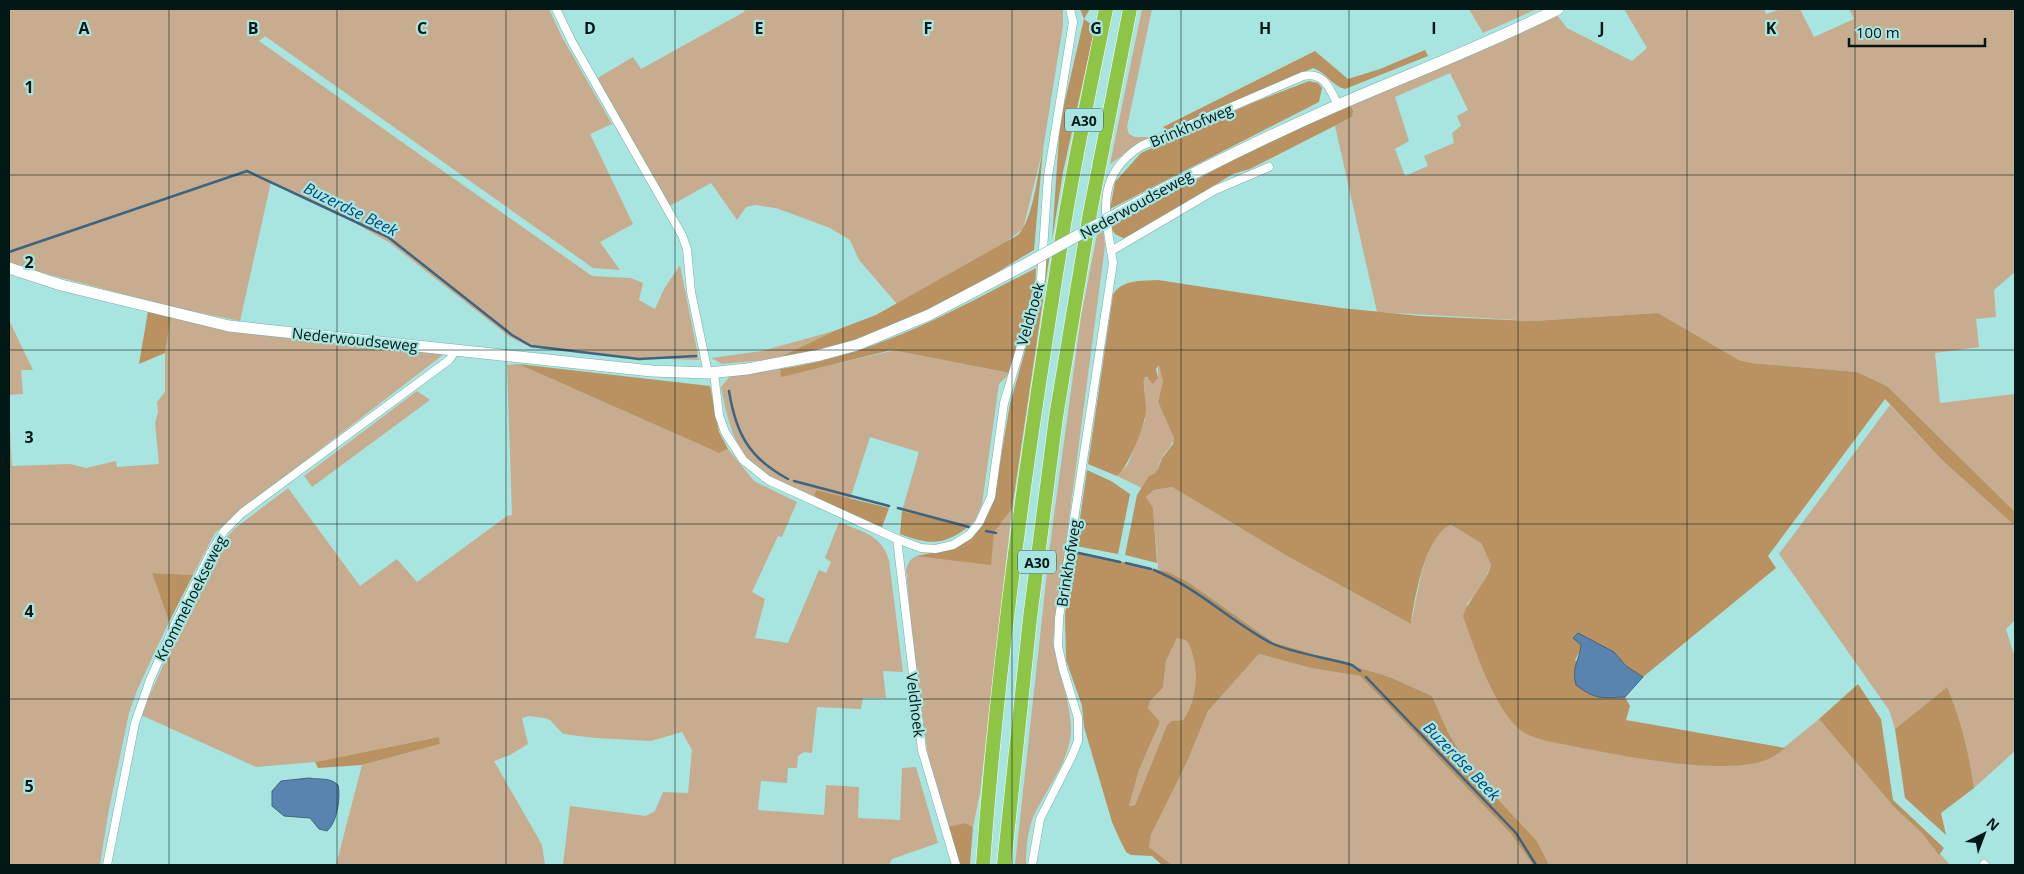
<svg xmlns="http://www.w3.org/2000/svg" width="2024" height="874" font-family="'Open Sans',sans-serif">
  <rect width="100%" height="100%" fill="#a9e5e0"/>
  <g fill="#c7ac8f" fill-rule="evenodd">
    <path d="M9 9H549L562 37 612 124 590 134 633 224 600 242 620 270 593 268 265 36 259 41 592 276 631 278 643 283 639 300 655 309 664 289 680 265 699 360 635 358 530 347 510 337 390 243 346 218 271 182 240 321 172 307 9 264Z"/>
    <path d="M745 9H1063V26L1043 149 1023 229 1003 244 897 304 859 260 850 240 830 228 776 208 755 205 746 207 737 220 711 183 668 207 596 79 633 57 641 69 744 12Z"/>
    <path d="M1142 9H1152L1127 127 1129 134 1135 137H1149L1110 164Z"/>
    <path d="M1469 9H1537L1483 33Z"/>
    <path d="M1562 9H1566L1557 15 1567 28 1632 61 1647 48 1624 9H1764L1766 14 1781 9H1800L1814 37 1854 19 1849 9H2015V272L1994 290 1996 317 1976 319 1979 347 1935 353 1940 403 2015 394V512L1887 386 1857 372 1752 363 1739 360 1658 313 1533 321 1377 312 1335 126 1352 117 1350 105ZM1450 73 1468 110 1457 116 1461 126 1452 133 1454 143 1424 156 1428 166 1405 176 1395 149 1409 141 1395 97Z"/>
    <path d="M1102 218 1105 246 1053 641C1057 670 1072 704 1071 732 1069 765 1042 793 1031 823 1027 837 1026 851 1026 865H1015L1050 545 1081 317 1100 219Z"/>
    <path d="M171 317 253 334 444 354 240 511 215 533 193 575 152 573 169 622 138 688 129 713 108 814 100 865H9V412L12 466 70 464 86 468 116 461 117 467 159 464 155 423 158 412 157 402 165 392V353Z"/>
    <path d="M9 320 33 370H21L23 394 9 395Z"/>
    <path d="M834 331 776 359 722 364 711 358 762 351Z"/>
    <path d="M892 350 1010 373 999 384 982 504 975 520 969 526 902 511 919 452 870 437 850 499 816 490 813 499C748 471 734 456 721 387L730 376 780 369 781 376 892 351Z"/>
    <path d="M518 364 719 453 728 449 754 481 797 502 782 537 778 536 752 592 765 599 755 638 788 643 819 570 826 573 831 562 825 558 839 522C862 532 881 534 889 560L903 672 883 671 886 698H863L861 709 817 707 812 753 804 752 798 756 797 768H788L787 783 761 781 758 810 824 815 826 785 859 787 858 818 900 820 902 768 916 767 938 843 892 859 889 865H563L570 806 646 816 655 811 663 792 688 793 692 750 682 732 651 741 595 738 563 734 550 720 544 718 529 716 522 718 528 744 510 755 494 761 537 836 542 845 545 865H336L362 765 440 744 439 737 315 762 256 767 141 715 204 573 220 545 234 529 288 488 360 586 397 559 417 582 507 516 512 515 507 365Z"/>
    <path d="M1158 365 1161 368 1163 381 1158 402 1174 438C1172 447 1165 451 1161 459 1159 463 1159 469 1155 473 1149 478 1146 481 1142 488L1117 476 1128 464 1145 420 1144 378H1158Z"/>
    <path d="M417 391 430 400 312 487 304 476Z"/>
    <path d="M1890 405 1942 460 2015 526V620L2006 629 2015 658V751L1974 788C1969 753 1961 719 1947 687L1895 729 1889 710 1779 554Z"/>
    <path d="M1172 487 1287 556 1411 624C1418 597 1423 536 1451 525L1481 543 1491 565 1481 587 1467 604 1673 762 1730 766 1770 759 1819 719 1895 808 1922 833 1950 865H1549L1537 841 1482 782 1463 757 1448 732 1432 696 1390 677 1273 642 1188 582 1158 569 1153 509 1146 497 1154 490Z"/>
    <path d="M1012 509 980 793 973 827 965 823 946 827 930 772 913 643 906 569C911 557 914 555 927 556L994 532Z"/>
    <path d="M1177 638 1187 641C1200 664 1198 699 1183 720L1173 721 1167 725 1135 805 1129 806 1139 770 1160 722 1148 708 1150 701 1163 688 1166 661Z"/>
    <path d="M1259 654 1311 668 1360 676 1511 834 1533 865H1172L1149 847 1151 835 1187 762 1208 711Z"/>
  </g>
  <g fill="#ba9161" fill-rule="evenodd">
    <path d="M1080 9H1090L1084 19 1095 27 1063 172 1052 240 1060 122 1084 19Z"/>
    <path d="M1425 50 1428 56 1345 89C1332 86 1326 72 1313 68L1169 132 1163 127 1315 51 1348 79 1380 69Z"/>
    <path d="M1309 81 1318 83 1322 88 1319 102 1110 209 1115 182 1141 153 1252 103Z"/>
    <path d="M1350 105 1353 111 1352 117 1250 169 1233 174 1133 235 1125 239 1115 234 1110 226 1272 139Z"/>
    <path d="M1043 149 1034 250C998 271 963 295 926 314 880 338 827 348 776 359L834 331 876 315 1018 235C1033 220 1038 172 1043 149Z"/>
    <path d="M1051 246 1012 509 994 532 991 565 916 556 946 550 963 543 994 498 1010 404 1042 291 1046 249Z"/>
    <path d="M1036 268 1035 289 1010 373 892 350 781 377 780 369C876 355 951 312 1036 268Z"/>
    <path d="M1158 280 1341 308 1421 316 1533 321 1658 313 1739 360 1752 363 1857 372 1887 386 2015 512V526L1942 460 1885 399 1768 556 1776 568 1643 677 1626 666 1614 652 1578 634 1573 638 1581 644 1580 651 1575 660 1616 698 1625 697 1630 706 1626 720 1785 748C1780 752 1774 757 1769 759 1721 779 1600 751 1547 741 1536 738 1524 735 1516 726 1493 704 1474 647 1463 616 1470 597 1485 585 1491 565L1481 543 1451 525C1425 535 1415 597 1411 624L1287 556 1172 487 1154 490 1146 497 1153 508 1157 563 1125 555 1137 495 1149 476 1154 474 1158 469 1162 458 1173 444 1174 438 1158 402 1163 381 1159 365 1156 369 1158 378 1153 384 1147 377 1144 378C1143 389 1146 399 1146 410 1146 423 1128 468 1117 476L1088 464 1113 295C1121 279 1143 281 1158 280Z"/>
    <path d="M148 311 171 317 165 353 139 364Z"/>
    <path d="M518 364 710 386 719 432 728 449 719 453Z"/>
    <path d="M1087 470 1111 481 1130 494 1118 554 1076 546Z"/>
    <path d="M816 490 889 508 882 527 813 499Z"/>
    <path d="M902 511 969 526C944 546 929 545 900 534Z"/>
    <path d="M1075 551 1168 572 1188 582 1273 642 1390 677 1432 696 1448 732 1463 757 1482 782 1537 841 1549 865H1533L1511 834 1360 676 1311 668 1259 654 1208 711 1187 762 1151 835 1149 847 1172 865H1162L1152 856 1131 855 1126 852 1120 840 1112 822 1084 727 1082 706 1066 660 1065 615ZM1177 638 1187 641C1200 664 1198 699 1183 720L1172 721 1167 725 1135 805 1129 806 1139 770 1160 722 1148 708 1150 701 1163 688 1166 661Z"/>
    <path d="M152 573 193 575 169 622Z"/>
    <path d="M1858 684 1881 719 1893 800 1944 848 1939 855 1922 833 1895 808 1819 719Z"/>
    <path d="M1947 687C1961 719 1969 753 1974 788L1941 813 1946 835 1905 798 1895 729Z"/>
    <path d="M439 737 440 744 362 765 318 768 315 762Z"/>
    <path d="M965 823 973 827 970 865H960L946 827Z"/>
  </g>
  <g fill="#5a84b0" stroke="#3f6482">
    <path d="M1578 633 1614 652 1626 666 1643 677 1625 697C1601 698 1596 700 1576 685 1571 667 1580 659 1581 645L1573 638Z"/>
    <path d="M309 778C319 780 330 777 338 785 341 797 337 823 327 831L319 829 310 818 284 816 272 806V791L281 781Z"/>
  </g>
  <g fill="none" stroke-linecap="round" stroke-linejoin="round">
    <g stroke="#3f6482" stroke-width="2.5">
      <path d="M9 252 247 171 388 237 512 335 531 346 639 359 696 356"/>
      <path d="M729 391C736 434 749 458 788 479"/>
      <path d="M794 481 889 506"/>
      <path d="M898 508 969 527"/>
      <path d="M986 531 996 533"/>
      <path d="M1074 552 1120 562"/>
      <path d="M1126 563 1151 569"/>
      <path d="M1154 570C1198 588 1230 621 1271 643 1289 652 1331 659 1352 665L1360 671"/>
      <path d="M1366 677 1516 833 1536 865"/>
    </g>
    <defs>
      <g id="street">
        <path d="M556 9 572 42 682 235 687 249 691 292 708 373"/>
        <path d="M1111 251 1215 190 1269 167"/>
        <path d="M714 373 719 415 725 432 743 460 768 480 897 539 922 750 956 865"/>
        <path d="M897 539 921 548 935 549 953 545 969 535 979 523 991 497 1004 403 1041 279 1048 176 1073 22 1070 9"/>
        <path d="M1984 864 1985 865"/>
        <path d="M107 865 135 723 150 680 174 626 211 552 224 531 242 513 449 360 457 349"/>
        <path d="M1032 865 1040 819 1072 756 1078 741V718L1063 669 1058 646 1059 618 1113 263C1106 216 1093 177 1141 146L1303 76C1324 71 1330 89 1338 105"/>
      </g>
      <g id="secondary">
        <path d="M1122 211C1193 173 1263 138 1336 106 1410 74 1486 45 1558 9"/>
        <path d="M9 268 61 285 229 326 652 371 708 373 747 369 820 355 857 345 929 315 1026 264"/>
      </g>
      <g id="highway">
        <path d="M983 865C998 653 1029 441 1063 231 1075 157 1091 83 1106 9"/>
        <path d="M1004 865 1030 618 1056 417 1090 213 1130 9"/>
      </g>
    </defs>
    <use href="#street" stroke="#74afaa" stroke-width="9"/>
    <use href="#secondary" stroke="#74afaa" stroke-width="12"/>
    <use href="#highway" stroke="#fff" stroke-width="15"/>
    <use href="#street" stroke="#fff" stroke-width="8"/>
    <use href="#secondary" stroke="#fff" stroke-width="11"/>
    <use href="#highway" stroke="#8ec547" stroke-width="14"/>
    <defs>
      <path id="secondary-bridge" d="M1026 264 1122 211"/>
    </defs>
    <use href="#secondary-bridge" stroke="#74afaa" stroke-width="12" stroke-linecap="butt"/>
    <use href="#secondary-bridge" stroke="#fff" stroke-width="11"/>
  </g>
  <path fill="none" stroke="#011816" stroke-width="1" stroke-opacity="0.55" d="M169 9V865M337 9V865M506 9V865M675 9V865M843 9V865M1012 9V865M1181 9V865M1349 9V865M1518 9V865M1687 9V865M1855 9V865M9 175H2015M9 350H2015M9 524H2015M9 699H2015"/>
  <g text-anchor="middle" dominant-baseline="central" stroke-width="4.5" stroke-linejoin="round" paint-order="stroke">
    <g fill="#a9e5e0" stroke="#335653" stroke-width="1">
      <rect x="1065" y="108.5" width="38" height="23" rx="4"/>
      <rect x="1018" y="550.5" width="38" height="23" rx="4"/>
    </g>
    <g font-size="14" font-weight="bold" fill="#011816">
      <text x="1084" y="120">A30</text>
      <text x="1037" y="562">A30</text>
    </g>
    <g font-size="15" fill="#011816" stroke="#a9e5e0">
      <text transform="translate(1191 125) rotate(-23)">Brinkhofweg</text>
      <text transform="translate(1136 204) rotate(-29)">Nederwoudseweg</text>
      <text transform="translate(1030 314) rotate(-74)">Veldhoek</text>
      <text transform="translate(355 339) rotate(6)">Nederwoudseweg</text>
      <text transform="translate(1068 563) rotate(-81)">Brinkhofweg</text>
      <text transform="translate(190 598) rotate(-63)">Krommehoekseweg</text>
      <text transform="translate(916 705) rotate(83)">Veldhoek</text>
    </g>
    <g font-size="16" font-style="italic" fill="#00477e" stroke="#a9e5e0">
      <text transform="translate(351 209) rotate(26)">Buzerdse Beek</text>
      <text transform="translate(1462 761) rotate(46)">Buzerdse Beek</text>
    </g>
  </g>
  <g font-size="16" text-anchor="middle" font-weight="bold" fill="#011816" stroke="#a9e5e0" stroke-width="4.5" stroke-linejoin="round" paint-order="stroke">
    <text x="84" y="34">A</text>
    <text x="253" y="34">B</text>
    <text x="422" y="34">C</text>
    <text x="590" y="34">D</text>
    <text x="759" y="34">E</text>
    <text x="928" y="34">F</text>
    <text x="1096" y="34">G</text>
    <text x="1265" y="34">H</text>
    <text x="1434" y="34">I</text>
    <text x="1602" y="34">J</text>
    <text x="1771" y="34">K</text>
    <text x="29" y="93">1</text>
    <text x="29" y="268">2</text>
    <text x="29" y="443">3</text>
    <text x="29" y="617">4</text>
    <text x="29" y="792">5</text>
  </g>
  <rect width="2024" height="874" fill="none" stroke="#011816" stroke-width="20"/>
  <g transform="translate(1984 834) rotate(42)" stroke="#a9e5e0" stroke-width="4" paint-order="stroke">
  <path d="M0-4L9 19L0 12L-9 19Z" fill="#011816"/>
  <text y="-8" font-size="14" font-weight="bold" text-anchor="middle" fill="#011816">N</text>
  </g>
  <path d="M1849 38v8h136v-8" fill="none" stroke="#011816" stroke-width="2.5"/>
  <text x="1856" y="38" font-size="15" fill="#011816" stroke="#a9e5e0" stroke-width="4" paint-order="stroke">100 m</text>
</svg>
